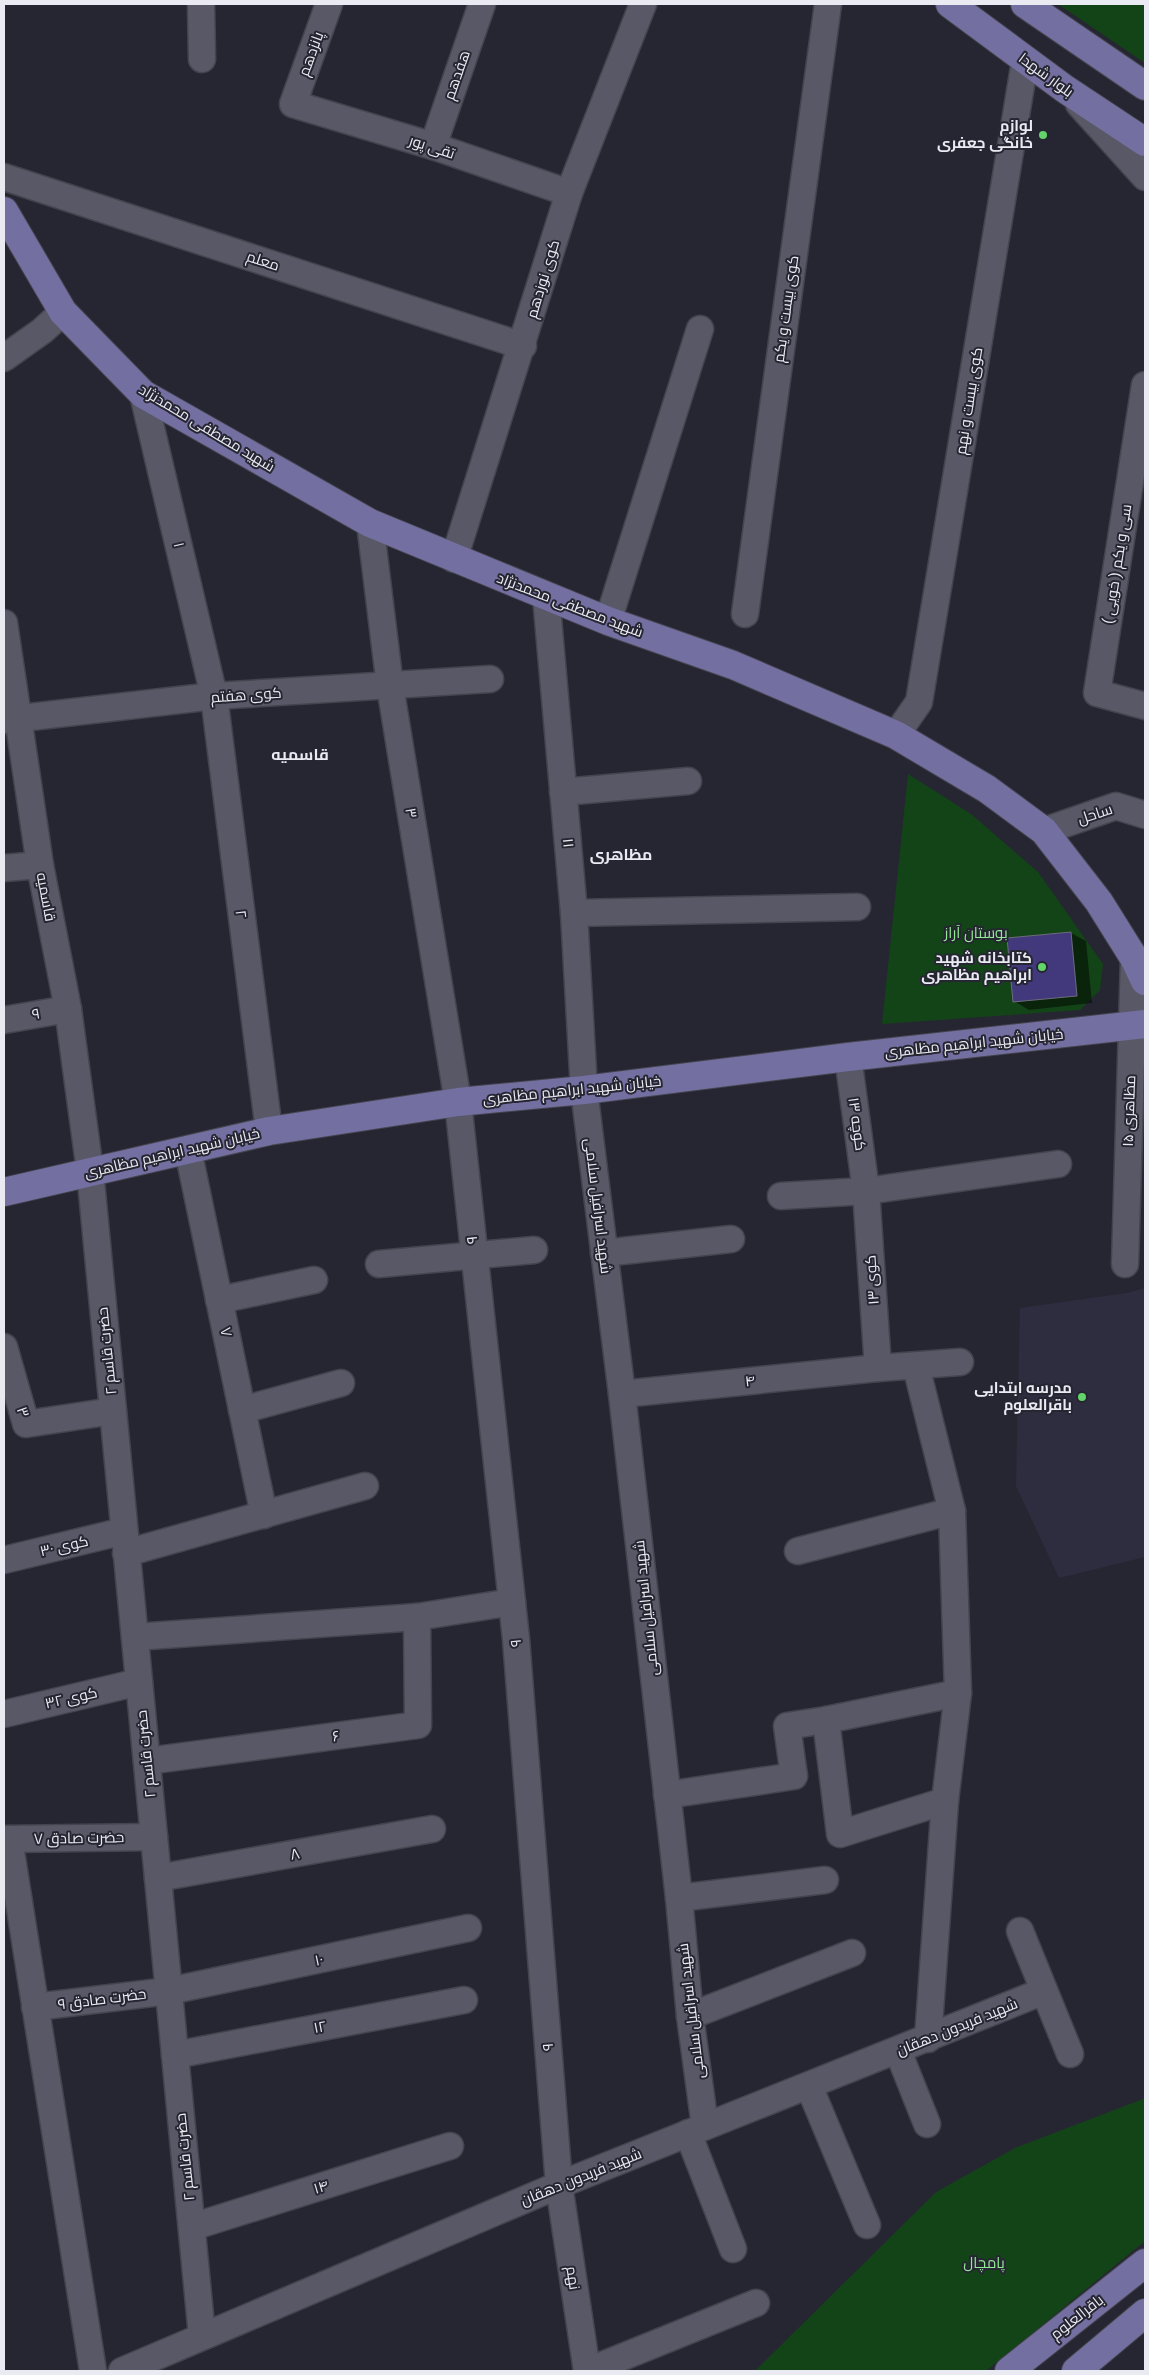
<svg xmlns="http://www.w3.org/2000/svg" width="1149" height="2375" font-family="Roboto,Cairo,sans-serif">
  <rect width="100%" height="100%" fill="#262633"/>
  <path fill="#2e2d40" d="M1145 1288V1557L1059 1578 1016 1486 1020 1308 1127 1293Z"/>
  <g fill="#134417">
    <path d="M1058 4H1145V63Z"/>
    <path d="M908 774 971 814 1038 872 1103 964 1100 990 1080 1010 882 1024Z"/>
    <path d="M1145 2096V2241L986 2371H755L936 2192 1015 2148 1143 2099Z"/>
  </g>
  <path fill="#0007" d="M1071 933 1086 941 1092 1003 1029 1010 1014 1001 1008 939Z"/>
  <path fill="#42397d" stroke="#6c6c7a" d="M1071 932 1077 996 1013 1002 1007 938Z"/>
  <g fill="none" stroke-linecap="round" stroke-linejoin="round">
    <defs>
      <g id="minor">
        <path d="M201 4 202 59"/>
        <path d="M329 4 293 104 433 146 569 193"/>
        <path d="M1079 104 1145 177"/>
        <path d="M433 146 482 4"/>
        <path d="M4 177 523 346"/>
        <path d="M4 358 42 331 63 312"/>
        <path d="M1145 385 1097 693 1145 706"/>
        <path d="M143 394 214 696 269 1131"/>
        <path d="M370 523 390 686 458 1102 516 1639 559 2185 587 2371"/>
        <path d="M454 559 569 193 643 4"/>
        <path d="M546 596 574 913 584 1090 622 1394 679 1898 690 2016 705 2126"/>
        <path d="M745 614 828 4"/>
        <path d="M608 621 700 329"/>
        <path d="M4 623 40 865 68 1009 90 1171 202 2336"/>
        <path d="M4 720 214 696 490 679"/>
        <path d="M896 735 919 702 1025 61"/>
        <path d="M563 792 688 781"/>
        <path d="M1044 831 1116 806 1145 815"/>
        <path d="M4 868 40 865"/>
        <path d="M574 913 857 907"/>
        <path d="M4 1020 68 1009"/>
        <path d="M848 1057 866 1191 878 1368"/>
        <path d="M188 1150 264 1515"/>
        <path d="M781 1196 866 1191 1058 1164"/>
        <path d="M604 1253 731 1239"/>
        <path d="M379 1264 534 1250"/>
        <path d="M1125 1264 1134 958"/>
        <path d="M219 1300 314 1280"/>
        <path d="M4 1347 26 1424 113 1411"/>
        <path d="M916 1366 952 1511 958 1693 945 1801 928 2039"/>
        <path d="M622 1394 878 1368 960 1362"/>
        <path d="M242 1410 341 1383"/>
        <path d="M798 1551 952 1511"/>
        <path d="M126 1553 365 1486"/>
        <path d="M4 1560 124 1531"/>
        <path d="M135 1637 417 1617 512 1602"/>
        <path d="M4 1714 139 1682"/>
        <path d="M147 1761 418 1725 417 1617"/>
        <path d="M667 1795 794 1776 787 1726 826 1720"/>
        <path d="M945 1801 840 1834 826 1720 958 1693"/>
        <path d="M4 1839 154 1837"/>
        <path d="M9 1839 93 2371"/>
        <path d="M158 1878 432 1829"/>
        <path d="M679 1898 825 1880"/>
        <path d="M1020 1931 1070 2054"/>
        <path d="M35 2007 169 1991 468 1928"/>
        <path d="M690 2016 852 1953"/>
        <path d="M898 2051 927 2124"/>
        <path d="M175 2055 464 2000"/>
        <path d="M809 2086 867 2225"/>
        <path d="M688 2133 733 2249"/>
        <path d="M192 2227 450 2146"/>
        <path d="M122 2371 559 2185 1044 1991"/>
        <path d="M588 2371 756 2303"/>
      </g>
      <g id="major">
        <path d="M950 4 1065 89 1145 142"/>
        <path d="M1025 4 1145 86"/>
        <path d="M4 211 63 312 143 394 370 523 608 621 733 665 896 735 987 789 1044 831 1099 902 1134 958 1145 981"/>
        <path d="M4 1192 269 1131 458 1102 584 1090 848 1057 1145 1024"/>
        <path d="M1009 2371 1145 2263"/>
        <path d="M1076 2371 1145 2313"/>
      </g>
    </defs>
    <use href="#minor" stroke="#44444e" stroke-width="29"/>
    <use href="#major" stroke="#44444e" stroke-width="30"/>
    <use href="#minor" stroke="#595867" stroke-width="26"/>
    <use href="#major" stroke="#736fa1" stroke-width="28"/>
  </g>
  <g fill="#62d469" stroke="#262633" stroke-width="2">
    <circle cx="1043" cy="135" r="5"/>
    <circle cx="1042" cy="967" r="5"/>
    <circle cx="1082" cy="1397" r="5"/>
  </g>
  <g text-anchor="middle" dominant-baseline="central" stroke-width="4" stroke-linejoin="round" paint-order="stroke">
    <g font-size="15" fill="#eaeaf3" stroke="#262633">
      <text transform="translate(311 54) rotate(-70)">پانزدهم</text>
      <text transform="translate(457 75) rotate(-71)">هفدهم</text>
      <text transform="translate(1046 75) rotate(36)">بلوار شهدا</text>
      <text transform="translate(432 147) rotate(18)">تقی پور</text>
      <text transform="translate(263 261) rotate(18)">معلم</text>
      <text transform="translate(543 279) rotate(-73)">کوی نوزدهم</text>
      <text transform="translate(786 309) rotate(-82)">کوی بیست و یکم</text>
      <text transform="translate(969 401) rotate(-81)">کوی بیست و نهم</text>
      <text transform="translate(207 428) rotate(31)">شهید مصطفی محمدنژاد</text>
      <text transform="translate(179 545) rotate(77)">۱</text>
      <text transform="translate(1117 564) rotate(-81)">سی و یکم ( خویی )</text>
      <text transform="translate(570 605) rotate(21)">شهید مصطفی محمدنژاد</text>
      <text transform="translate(246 695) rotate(-4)">کوی هفتم</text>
      <text transform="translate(411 813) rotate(81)">۳</text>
      <text transform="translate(1095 814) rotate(-18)">ساحل</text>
      <text transform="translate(568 843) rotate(-95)">۱۱</text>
      <text transform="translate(46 897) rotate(79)">قاسمیه</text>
      <text transform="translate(241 914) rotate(83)">۲</text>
      <text transform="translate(36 1014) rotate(-10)">۹</text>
      <text transform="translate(974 1043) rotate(-6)">خیابان شهید ابراهیم مظاهری</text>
      <text transform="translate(572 1090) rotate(-6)">خیابان شهید ابراهیم مظاهری</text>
      <text transform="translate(1129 1111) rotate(-88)">۱۵ مظاهری</text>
      <text transform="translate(857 1124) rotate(82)">کوچه ۱۳</text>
      <text transform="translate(172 1153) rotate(-13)">خیابان شهید ابراهیم مظاهری</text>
      <text transform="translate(598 1206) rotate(83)">شهید اسرافیل سلامی</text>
      <text transform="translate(472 1240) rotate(-96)">۹</text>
      <text transform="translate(872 1280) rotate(-94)">کوی ۱۳</text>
      <text transform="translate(226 1332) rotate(78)">۷</text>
      <text transform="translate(107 1351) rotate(-96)">۲ حضرت قاسم</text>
      <text transform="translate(750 1381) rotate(-6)">۴</text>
      <text transform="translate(23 1412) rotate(70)">۳</text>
      <text transform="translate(64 1546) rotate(-13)">کوی ۳۰</text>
      <text transform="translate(646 1608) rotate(-96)">شهید اسرافیل سلامی</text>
      <text transform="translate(516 1643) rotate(-95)">۹</text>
      <text transform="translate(71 1698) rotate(-13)">کوی ۳۲</text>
      <text transform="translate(336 1736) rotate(-7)">۶</text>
      <text transform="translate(146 1754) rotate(-96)">۲ حضرت قاسم</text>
      <text transform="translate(79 1838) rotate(-1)">۷ حضرت صادق</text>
      <text transform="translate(295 1854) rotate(-10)">۸</text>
      <text transform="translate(319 1960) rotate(-12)">۱۰</text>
      <text transform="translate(102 1999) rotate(-7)">۹ حضرت صادق</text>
      <text transform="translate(691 2011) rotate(-97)">شهید اسرافیل سلامی</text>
      <text transform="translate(320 2027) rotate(-11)">۱۲</text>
      <text transform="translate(957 2027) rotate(-22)">شهید فریدون دهقان</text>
      <text transform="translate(548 2047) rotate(-94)">۹</text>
      <text transform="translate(185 2157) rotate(-96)">۲ حضرت قاسم</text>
      <text transform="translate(581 2177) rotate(-22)">شهید فریدون دهقان</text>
      <text transform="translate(321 2187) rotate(-17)">۱۴</text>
      <text transform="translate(573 2278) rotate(81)">نهم</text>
      <text transform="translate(1077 2317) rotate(-38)">باقرالعلوم</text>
    </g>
    <g font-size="15" font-weight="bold" fill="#eaeaf3" stroke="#262633" text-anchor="end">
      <text x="1033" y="126">لوازم<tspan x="1033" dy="17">خانگی جعفری</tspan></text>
      <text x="1032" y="958">کتابخانه شهید<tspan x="1032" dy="17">ابراهیم مظاهری</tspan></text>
      <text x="1072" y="1388">مدرسه ابتدایی<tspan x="1072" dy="17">باقرالعلوم</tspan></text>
    </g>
    <g font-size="15" fill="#95ea97" stroke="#262633">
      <text x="976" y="933">بوستان آراز</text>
      <text x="984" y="2263">پامچال</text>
    </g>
    <g font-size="16" font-weight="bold" fill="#eaeaf3" stroke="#262633">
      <text x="300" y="754">قاسمیه</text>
      <text x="621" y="854">مظاهری</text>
    </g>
  </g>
  <rect width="1149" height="2375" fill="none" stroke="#eaeaf3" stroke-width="10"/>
</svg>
